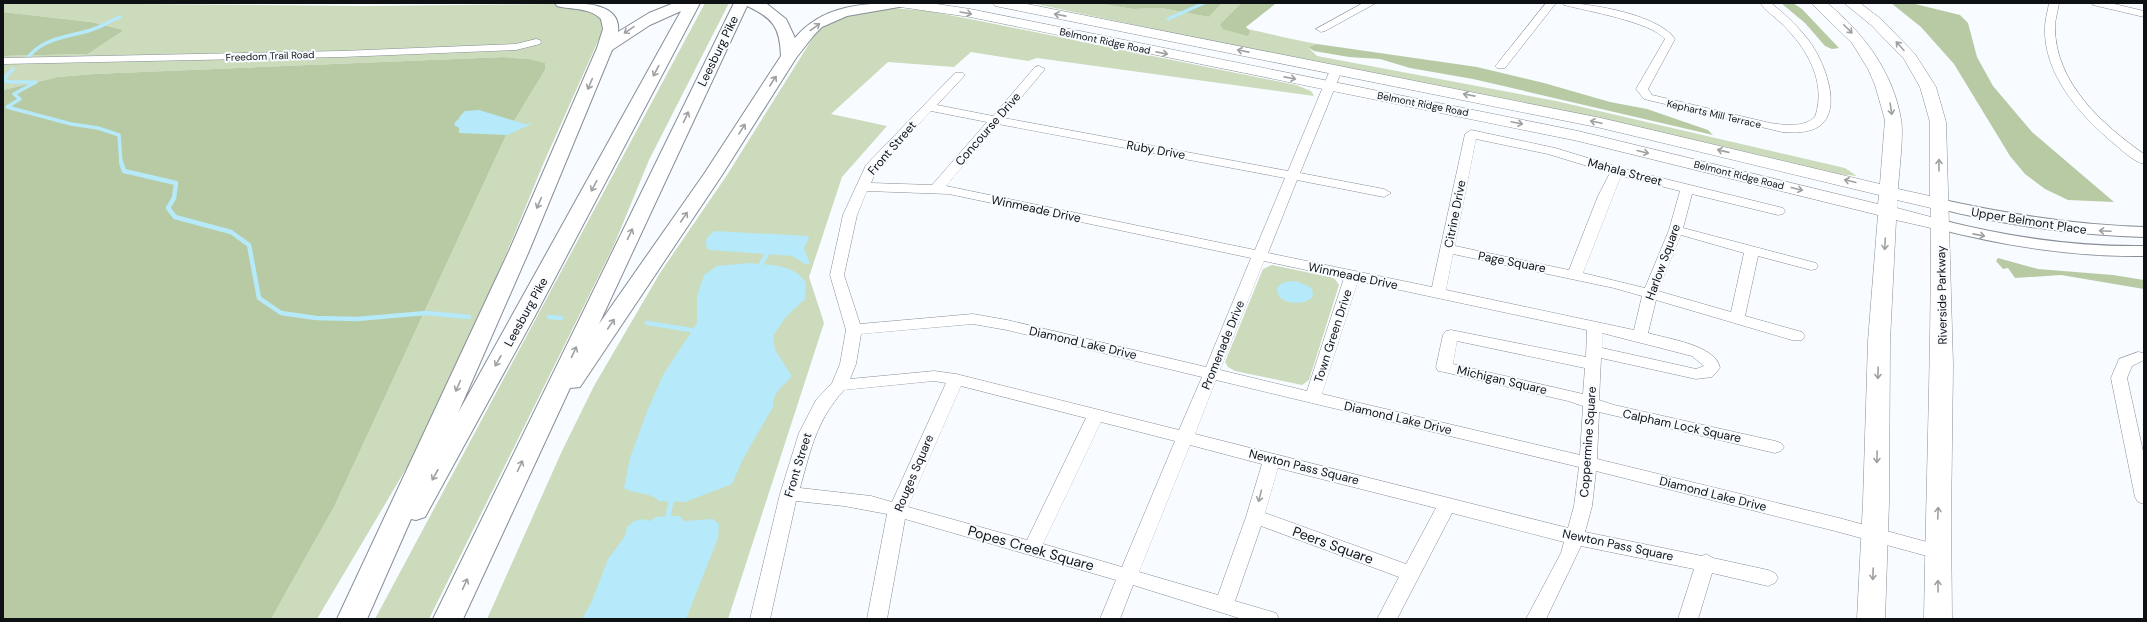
<svg xmlns="http://www.w3.org/2000/svg" width="2147" height="622" font-family="'DM Sans',sans-serif">
  <rect width="100%" height="100%" fill="#f8fbff"/>
  <g fill="#cbdbbb">
    <path d="M3 3 365 6 558 4 586 8 603 17 601 21 602 32 544 162 495 281 410 462 317 619H271L334 507 508 131 545 70 526 59 503 57 93 74 58 77 3 90V56L88 54 124 30 91 22 3 12Z"/>
    <path d="M705 3H729L649 160 614 245 429 619H375Z"/>
    <path d="M1031 3H1096L1133 9 1161 8 1209 17 1222 3H1241L1220 24C1253 29 1284 38 1317 44L1308 47 1317 56 1556 101 1845 168 1857 176 1838 174 1571 112 1206 40Z"/>
    <path d="M892 8 928 11 980 21 1296 85 1311 91 1314 96 1037 58 1028 61 971 52 954 67 888 62 831 114 887 126 842 177 809 277 824 323 728 619H487L562 451 594 386 660 273 727 175 814 36C836 12 862 12 892 8Z"/>
    <path d="M1272 265 1330 277 1335 279 1339 285 1309 380 1302 385 1235 371 1228 367 1225 362 1263 269Z"/>
  </g>
  <g fill="#b7caa3">
    <path d="M1096 3H1222L1209 17 1161 8 1133 9Z"/>
    <path d="M1241 3H1273L1275 4 1246 27 1250 31 1248 36 1223 29 1220 24Z"/>
    <path d="M1781 3H1793L1802 9 1839 48 1832 49 1825 46 1805 23Z"/>
    <path d="M1891 3H1911L1960 15 1968 23 1977 57 1993 86 2032 132 2114 202 2068 200 2045 189 2025 174 2010 156 1954 64 1921 27Z"/>
    <path d="M3 12 91 22 124 30 88 54 3 56Z"/>
    <path d="M1317 44 1477 67 1544 83 1610 102 1647 109 1708 130 1713 135 1473 79 1410 68 1380 59 1349 57 1314 51 1308 47Z"/>
    <path d="M503 57 528 59 545 63V70L508 131 334 507 271 619H3V90L58 77 93 74Z"/>
    <path d="M1998 258 2038 269 2113 275 2144 280V289L2061 275 2015 278 2008 268 2003 269 1996 261Z"/>
  </g>
  <g fill="#b6e9f9">
    <path d="M479 110 525 124H532L507 135 459 133V128L454 125 456 121 460 118 459 117 465 111Z"/>
    <path d="M715 231 808 236 809 238 804 248 810 264H805L792 256 710 250 707 248C704 240 708 235 715 231Z"/>
    <path d="M750 263C772 266 793 263 806 283L805 299 785 318 773 336 775 350 792 376C784 386 772 392 773 407L743 459 732 484 685 502 659 501C649 491 635 495 624 488L630 458 648 409 663 375 697 323V296L704 275 717 266Z"/>
    <path d="M1296 281 1312 288 1313 296C1305 308 1272 304 1278 286L1285 282Z"/>
    <path d="M668 516H680L684 521 713 519 719 524 718 538 686 619H582L591 603 608 559 625 536 627 527 634 521 643 519 650 521 656 517Z"/>
  </g>
  <g fill="none" stroke-linecap="round" stroke-linejoin="round">
    <g stroke="#b6e9f9" stroke-width="3.5">
      <path d="M1168 19 1204 3"/>
      <path d="M29 56C46 37 69 37 91 30 101 27 110 21 120 17"/>
      <path d="M3 80 9 82H36L14 94 20 99 7 107 71 124 98 128 119 135 121 163"/>
      <path d="M3 80 13 69"/>
    </g>
    <g stroke="#b6e9f9" stroke-width="4.5">
      <path d="M121 162 124 171 176 183 174 198 168 208 175 217 231 232 249 245 259 298 281 313 316 318 357 319 426 313 469 317"/>
      <path d="M761 264 767 254"/>
      <path d="M549 317 561 318"/>
      <path d="M647 323 691 330"/>
    </g>
    <path stroke="#b6e9f9" stroke-width="5.5" d="M668 516 671 501"/>
    <defs>
      <g id="minor">
        <path d="M1363 3H1376L1325 31 1321 32 1316 29Z"/>
        <path d="M1546 3H1556L1505 68H1497L1495 66 1497 64Z"/>
        <path d="M1563 3C1591 3 1659 15 1675 39L1648 89 1652 95 1770 123C1785 125 1803 128 1815 117 1827 82 1807 48 1782 24 1775 17 1766 11 1760 3H1771C1786 15 1801 29 1812 45 1824 63 1842 107 1821 125 1811 133 1795 133 1782 132L1644 99 1636 89 1665 39C1651 22 1587 11 1564 5Z"/>
        <path d="M2049 3H2059C2058 11 2055 19 2055 27 2055 83 2103 125 2144 154V164C2132 161 2121 149 2112 142 2079 114 2043 73 2045 27 2045 19 2048 11 2049 3Z"/>
        <path d="M2092 3H2110L2144 11V17L2093 5Z"/>
        <path d="M536 39 540 40 541 42 540 44 516 50 342 57 3 64V58L342 51 516 44Z"/>
        <path d="M1039 66 1045 69 1004 118 1288 171 1330 70 1336 67 1340 68 1342 70 1300 173 1384 189 1391 193 1384 197 1297 180 1268 253 1432 287 1465 134 1471 130 1555 148 1621 168 1783 208 1785 211 1783 214 1778 215 1692 194 1683 228 1816 263 1818 266 1816 269 1811 270 1758 256 1745 316 1802 332 1805 336 1802 340H1792L1656 300 1648 333C1668 339 1716 345 1720 368L1712 377 1696 379 1601 358 1599 400 1614 405 1775 441 1781 443 1784 447 1781 451 1775 453 1599 412 1597 459 1839 518 1938 545 1945 547 1947 552 1945 557 1938 559 1839 532 1596 471 1592 506 1585 532 1702 556 1706 554 1713 558 1768 570 1775 573 1778 578 1775 583 1768 586 1712 573 1698 619H1678L1694 569 1581 546 1546 619H1526L1561 553 1564 542 1452 513 1397 619H1377L1399 577 1261 526 1235 601 1276 613 1279 619H1242L1133 585 1120 619H1100L1116 580 905 519 887 619H867L887 514 844 506 796 501 770 619H750L780 494 799 433 816 400 832 383 840 364 846 330 830 275 843 215 866 165 955 73H963L965 75 937 105 993 116 1035 67ZM931 111 987 122 932 185 871 183 877 169ZM998 124 1285 178 1255 250 946 186ZM1476 139 1548 154 1610 173 1598 196 1569 270 1455 246ZM1621 176 1680 191 1669 230 1645 288 1583 273ZM867 191 949 194 1251 258 1206 367 1007 320 973 314 860 324 844 275 857 215ZM1681 235 1744 253 1731 312 1658 291ZM1453 254 1614 288 1642 296 1634 330 1446 290ZM1264 261 1344 278 1307 391 1220 370ZM1358 281 1587 330 1586 357 1451 330 1446 331 1443 335 1436 367 1438 371 1444 372 1568 401 1583 406 1580 455 1322 394ZM973 324 1007 330 1202 377 1179 430 956 374 934 371 850 379 856 364 861 334ZM1602 333 1692 356 1704 366 1696 369 1602 348ZM1457 341 1585 368 1583 394 1453 364ZM1216 380 1579 467 1574 506 1568 528 1195 434ZM934 381 946 383 892 502 871 496 800 488C811 449 816 421 844 390ZM961 386 1086 418 1027 540 908 507ZM1101 422 1175 441 1122 567 1043 544ZM1190 445 1262 464 1246 517 1218 595 1139 572ZM1278 468 1436 508 1406 564 1265 513Z"/>
        <path d="M2138 352 2144 353V360L2132 366 2127 378 2144 456V504L2138 502 2135 497 2111 378 2119 359Z"/>
      </g>
      <g id="tertiary">
        <path d="M1939 199C2007 214 2074 225 2144 227V237C2073 235 2003 225 1933 207L1931 204 1933 201Z"/>
        <path d="M1941 220C2008 237 2075 247 2144 246V256C2073 257 2004 246 1935 228L1933 225 1935 222Z"/>
      </g>
      <path id="secondary" d="M893 3H930L970 9 1578 131 1878 204 1879 195 1601 128 1000 7 995 6 993 3H1022L1601 118 1880 184 1885 120 1875 85 1868 69 1852 43 1811 3H1827C1863 32 1893 72 1901 119 1904 135 1899 170 1898 189L1930 196V122L1920 87 1904 59 1871 25 1844 3H1860L1881 19 1915 54 1936 87 1946 122 1953 365 1951 521 1952 619H1924C1926 489 1931 359 1931 228L1896 220 1890 341 1889 502 1885 619H1857L1863 502 1868 341 1878 215 1578 141 970 17 900 7 895 6ZM1897 200 1931 208V217L1897 208Z"/>
      <g id="motorway">
        <path d="M555 3C575 3 622 0 618 32L649 13 674 3H700L536 314 425 517 416 520 411 519 367 619H337L509 251 597 48 603 29 601 19C589 7 572 10 557 6ZM681 11 458 413 529 251 612 50 650 25Z"/>
        <path d="M734 3 767 4 786 19 795 38C823 4 866 3 906 3L904 6 899 7 847 16 822 27 814 35 796 58 722 175 580 387 570 388 463 619H433ZM747 6C773 18 780 27 781 56L704 174 599 324Z"/>
      </g>
    </defs>
    <use href="#minor" stroke="#878e97" stroke-width="1"/>
    <use href="#tertiary" stroke="#878e97" stroke-width="2"/>
    <use href="#secondary" stroke="#878e97" stroke-width="1"/>
    <use href="#motorway" stroke="#878e97" stroke-width="2"/>
    <use href="#minor" fill="#fff" fill-rule="evenodd"/>
    <use href="#tertiary" fill="#fff" fill-rule="evenodd"/>
    <use href="#secondary" fill="#fff" fill-rule="evenodd"/>
    <use href="#motorway" fill="#fff" fill-rule="evenodd"/>
  </g>
  <defs><path id="oneway-shaft" d="M-6 0H5M1.5-3L5.5 0L1.5 3" fill="none" stroke-width="1.6" stroke-linecap="round" stroke-linejoin="round"/></defs>
  <g stroke="#9fa0a1">
    <use href="#oneway-shaft" transform="translate(966 13) rotate(10)"/>
    <use href="#oneway-shaft" transform="translate(1060 15) rotate(-169)"/>
    <use href="#oneway-shaft" transform="translate(815 27) rotate(-36)"/>
    <use href="#oneway-shaft" transform="translate(1848 29) rotate(45)"/>
    <use href="#oneway-shaft" transform="translate(629 30) rotate(146)"/>
    <use href="#oneway-shaft" transform="translate(1900 46) rotate(-132)"/>
    <use href="#oneway-shaft" transform="translate(1243 51) rotate(-169)"/>
    <use href="#oneway-shaft" transform="translate(1162 53) rotate(11)"/>
    <use href="#oneway-shaft" transform="translate(656 71) rotate(118)"/>
    <use href="#oneway-shaft" transform="translate(1290 78) rotate(11)"/>
    <use href="#oneway-shaft" transform="translate(773 81) rotate(-57)"/>
    <use href="#oneway-shaft" transform="translate(590 84) rotate(113)"/>
    <use href="#oneway-shaft" transform="translate(1469 95) rotate(-169)"/>
    <use href="#oneway-shaft" transform="translate(1891 109) rotate(81)"/>
    <use href="#oneway-shaft" transform="translate(686 117) rotate(-65)"/>
    <use href="#oneway-shaft" transform="translate(1596 122) rotate(-168)"/>
    <use href="#oneway-shaft" transform="translate(1517 123) rotate(12)"/>
    <use href="#oneway-shaft" transform="translate(742 129) rotate(-58)"/>
    <use href="#oneway-shaft" transform="translate(1723 151) rotate(-167)"/>
    <use href="#oneway-shaft" transform="translate(1643 152) rotate(14)"/>
    <use href="#oneway-shaft" transform="translate(1939 165) rotate(-90)"/>
    <use href="#oneway-shaft" transform="translate(1850 181) rotate(-166)"/>
    <use href="#oneway-shaft" transform="translate(594 186) rotate(118)"/>
    <use href="#oneway-shaft" transform="translate(1797 189) rotate(14)"/>
    <use href="#oneway-shaft" transform="translate(539 203) rotate(113)"/>
    <use href="#oneway-shaft" transform="translate(684 217) rotate(-56)"/>
    <use href="#oneway-shaft" transform="translate(2105 231) rotate(-177)"/>
    <use href="#oneway-shaft" transform="translate(630 234) rotate(-65)"/>
    <use href="#oneway-shaft" transform="translate(1979 235) rotate(11)"/>
    <use href="#oneway-shaft" transform="translate(1885 244) rotate(93)"/>
    <use href="#oneway-shaft" transform="translate(611 324) rotate(-56)"/>
    <use href="#oneway-shaft" transform="translate(574 352) rotate(-65)"/>
    <use href="#oneway-shaft" transform="translate(498 361) rotate(119)"/>
    <use href="#oneway-shaft" transform="translate(1878 373) rotate(91)"/>
    <use href="#oneway-shaft" transform="translate(458 386) rotate(114)"/>
    <use href="#oneway-shaft" transform="translate(1877 457) rotate(91)"/>
    <use href="#oneway-shaft" transform="translate(520 466) rotate(-65)"/>
    <use href="#oneway-shaft" transform="translate(435 475) rotate(119)"/>
    <use href="#oneway-shaft" transform="translate(1260 496) rotate(104)"/>
    <use href="#oneway-shaft" transform="translate(1938 513) rotate(-88)"/>
    <use href="#oneway-shaft" transform="translate(1873 574) rotate(92)"/>
    <use href="#oneway-shaft" transform="translate(465 584) rotate(-65)"/>
    <use href="#oneway-shaft" transform="translate(1938 586) rotate(-91)"/>
  </g>
  <g text-anchor="middle" dominant-baseline="central" stroke-width="4" stroke-linejoin="round" paint-order="stroke">
    <g font-size="10" fill="#0e1114" stroke="#f8fbff">
      <text transform="translate(1105 41) rotate(12)">Belmont Ridge Road</text>
      <text transform="translate(270 56) rotate(-2)">Freedom Trail Road</text>
      <text transform="translate(1423 104) rotate(11)">Belmont Ridge Road</text>
      <text transform="translate(1714 114) rotate(13)">Kepharts Mill Terrace</text>
      <text transform="translate(1739 175) rotate(14)">Belmont Ridge Road</text>
    </g>
    <g font-size="12" fill="#0e1114" stroke="#f8fbff">
      <text transform="translate(718 51) rotate(-64)">Leesburg Pike</text>
      <text transform="translate(988 129) rotate(-49)">Concourse Drive</text>
      <text transform="translate(892 148) rotate(-49)">Front Street</text>
      <text transform="translate(1156 150) rotate(10)">Ruby Drive</text>
      <text transform="translate(1625 172) rotate(15)">Mahala Street</text>
      <text transform="translate(1036 209) rotate(12)">Winmeade Drive</text>
      <text transform="translate(1455 214) rotate(-79)">Citrine Drive</text>
      <text transform="translate(2029 221) rotate(9)">Upper Belmont Place</text>
      <text transform="translate(1512 262) rotate(11)">Page Square</text>
      <text transform="translate(1663 262) rotate(-70)">Harlow Square</text>
      <text transform="translate(1353 276) rotate(12)">Winmeade Drive</text>
      <text transform="translate(1942 295) rotate(-91)">Riverside Parkway</text>
      <text transform="translate(526 312) rotate(-61)">Leesburg Pike</text>
      <text transform="translate(1333 336) rotate(-72)">Town Green Drive</text>
      <text transform="translate(1083 343) rotate(13)">Diamond Lake Drive</text>
      <text transform="translate(1223 345) rotate(-68)">Promenade Drive</text>
      <text transform="translate(1502 380) rotate(13)">Michigan Square</text>
      <text transform="translate(1398 418) rotate(13)">Diamond Lake Drive</text>
      <text transform="translate(1682 426) rotate(12)">Calpham Lock Square</text>
      <text transform="translate(1588 442) rotate(-86)">Coppermine Square</text>
      <text transform="translate(798 465) rotate(-73)">Front Street</text>
      <text transform="translate(1304 467) rotate(14)">Newton Pass Square</text>
      <text transform="translate(914 473) rotate(-67)">Rouges Square</text>
      <text transform="translate(1713 494) rotate(14)">Diamond Lake Drive</text>
      <text transform="translate(1618 545) rotate(12)">Newton Pass Square</text>
    </g>
    <g font-size="14" fill="#0e1114" stroke="#f8fbff">
      <text transform="translate(1333 545) rotate(20)">Peers Square</text>
      <text transform="translate(1031 548) rotate(16)">Popes Creek Square</text>
    </g>
  </g>
  <rect width="2147" height="622" fill="none" stroke="#0e1114" stroke-width="8"/>
</svg>
